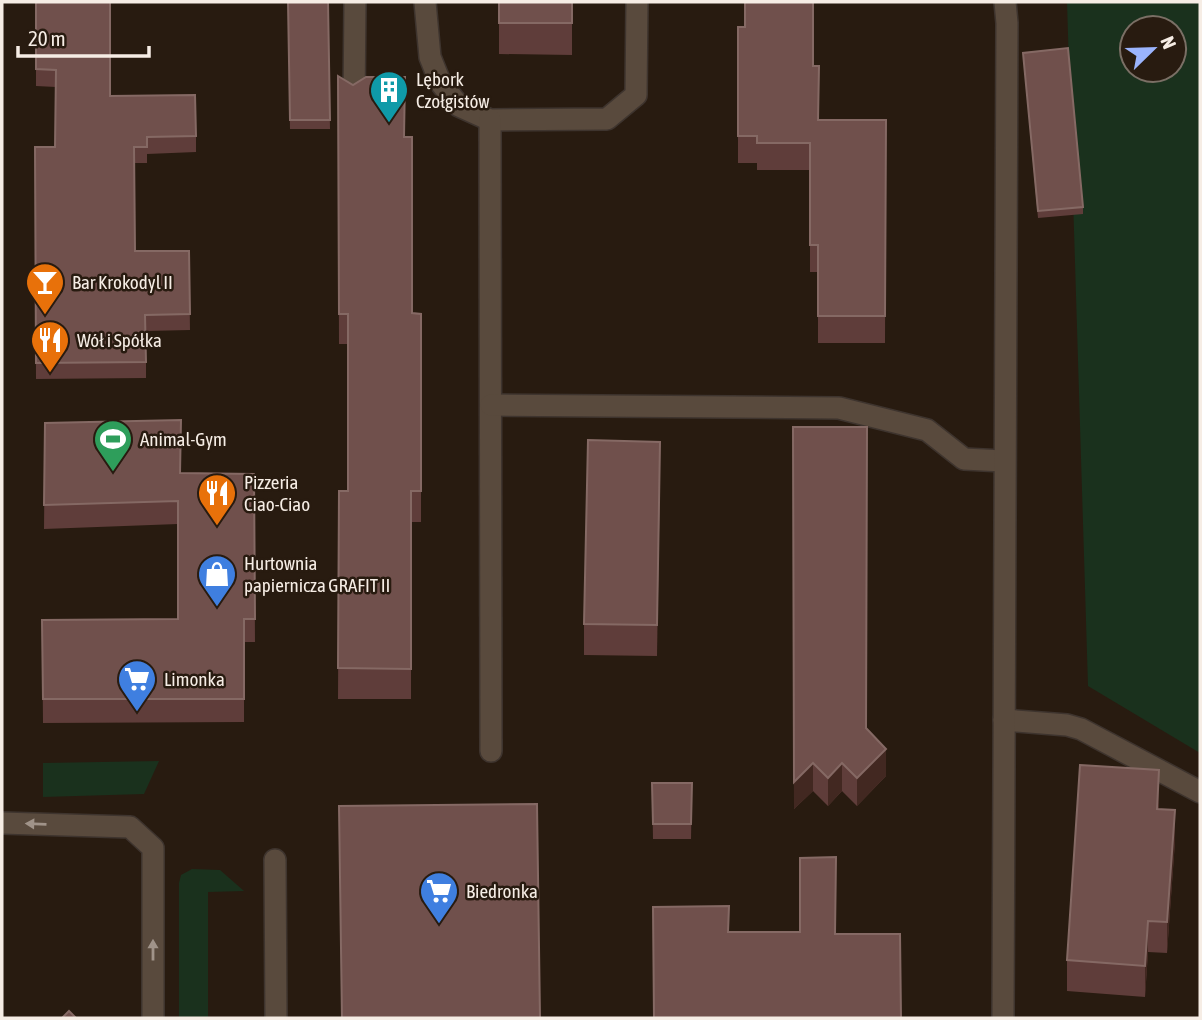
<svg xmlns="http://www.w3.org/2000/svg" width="1202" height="1020" font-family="'Asap Condensed',sans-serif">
  <rect width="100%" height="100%" fill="#281b10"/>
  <g fill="#1a311d" fill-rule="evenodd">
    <path d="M1067 2H1200V753L1088 686ZM1132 28H1174V70H1132Z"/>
    <path d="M159 761 144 794 43 797V763Z"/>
    <path d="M192 869 220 870 244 891 208 892V1018H179V883L181 875Z"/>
  </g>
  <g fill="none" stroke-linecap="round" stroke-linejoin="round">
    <defs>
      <g id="minor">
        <path d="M425 2 430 57 440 82 459 106 490 120 607 119 636 95 637 2"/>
        <path d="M354 102 355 2"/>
        <path d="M490 120 491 751"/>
        <path d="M491 405 839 408 927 430 964 459 1003 461"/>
        <path d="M1004 720 1067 725 1081 729 1200 792"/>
        <path d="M2 823 130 827 153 848V1018"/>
        <path d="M275 860 276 1018"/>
        <path d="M1003 1018 1007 23 1005 2"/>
      </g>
    </defs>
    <use href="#minor" stroke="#3e342e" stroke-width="24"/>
    <use href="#minor" stroke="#594a3d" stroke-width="21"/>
  </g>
  <g fill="#5f3d3a">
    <path d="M36 2 110 96 196 136V152L147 154V163H134L135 251H189L190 330 146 331V378L36 379 35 147H55L56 87 36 86Z"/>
    <path d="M288 2H328L330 129H290Z"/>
    <path d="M499 2H572V55L499 54Z"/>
    <path d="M738 27H745L813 66 819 120H886L885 343H818V272H810V170H757V163H738Z"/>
    <path d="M1023 53 1083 207V214L1038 218Z"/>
    <path d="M338 76 404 137 412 313 421 314V522H411V699H338L339 491H348V344H339Z"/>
    <path d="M45 423 181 473 254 474 255 642H244V722L43 723 42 620 178 619V524L44 529Z"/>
    <path d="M793 427 866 728 886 776 857 806 842 791 828 806 813 791 794 809Z"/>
    <path d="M660 473 657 656 584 655V624Z"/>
    <path d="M652 783H692L691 839H653Z"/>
    <path d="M1159 801V809L1175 841 1167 953 1148 952 1145 997 1067 991V960Z"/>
  </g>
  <g fill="#422821">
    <path d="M886 749V776L857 806V778Z"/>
    <path d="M813 763V791L794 809V782Z"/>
    <path d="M842 763V791L828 806V778Z"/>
    <path d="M1159 770V801L1157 840V809Z"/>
    <path d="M1175 810V841L1167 953V922Z"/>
    <path d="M1148 921V952L1145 997V966Z"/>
  </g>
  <g fill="#70504c" stroke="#856964" stroke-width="2">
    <path d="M36 2H110V96L195 95 196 136 147 137V147H134L135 251H189L190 314 145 315 146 362 36 363 35 147H55L56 70 36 69Z"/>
    <path d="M288 2H328L330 120H290Z"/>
    <rect x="499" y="2" width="73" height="21"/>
    <path d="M745 2H813V66H819L818 120H886L885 316H818V245H810V143H757V136H738V27H745Z"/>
    <path d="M1068 48 1083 207 1038 211 1023 53Z"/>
    <path d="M338 76 353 85 366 77H405L404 137H412V313L421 314V491H411V669L338 668 339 491H348V314H339Z"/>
    <path d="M181 420 180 473 254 474 255 619H244V699H43L42 620 178 619V501L44 505 45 423Z"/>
    <path d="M793 427H867L866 728 886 749 857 778 842 763 828 778 813 763 794 782Z"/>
    <path d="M588 440 660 442 657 625 584 624Z"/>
    <path d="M1080 765 1159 770 1157 809 1175 810 1167 922 1148 921 1145 966 1067 960Z"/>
    <path d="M652 783H692L691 824H653Z"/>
    <path d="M537 804 540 1018H342L339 806Z"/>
    <path d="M836 857 835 934H900L901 1018H654L653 907 729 906 728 932H800V858Z"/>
    <path d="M69 1011 76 1018H62Z"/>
  </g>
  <defs><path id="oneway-solid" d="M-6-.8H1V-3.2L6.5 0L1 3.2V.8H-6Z" transform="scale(1.75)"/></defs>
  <g fill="#a09389">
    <use href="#oneway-solid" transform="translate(36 824) rotate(-178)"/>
    <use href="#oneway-solid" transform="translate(153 950) rotate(-90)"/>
  </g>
  <defs>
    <symbol id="building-pin" viewBox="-11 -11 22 30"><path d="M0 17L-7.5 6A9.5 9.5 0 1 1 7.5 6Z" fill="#0f9aa8" stroke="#281b10"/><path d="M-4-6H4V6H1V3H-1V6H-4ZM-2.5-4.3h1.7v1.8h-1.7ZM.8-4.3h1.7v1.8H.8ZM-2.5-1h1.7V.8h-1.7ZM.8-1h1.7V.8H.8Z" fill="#fff"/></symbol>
    <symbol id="bar-pin" viewBox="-11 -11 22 30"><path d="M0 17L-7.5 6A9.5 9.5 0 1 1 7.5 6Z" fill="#e8710a" stroke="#281b10"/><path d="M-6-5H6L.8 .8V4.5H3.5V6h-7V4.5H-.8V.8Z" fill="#fff"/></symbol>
    <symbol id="restaurant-pin" viewBox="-11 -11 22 30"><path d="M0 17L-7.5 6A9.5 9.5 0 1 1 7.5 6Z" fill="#e8710a" stroke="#281b10"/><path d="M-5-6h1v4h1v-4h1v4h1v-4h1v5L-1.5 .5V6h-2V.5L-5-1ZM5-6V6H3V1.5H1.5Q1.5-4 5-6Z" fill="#fff"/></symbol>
    <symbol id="stadium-pin" viewBox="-11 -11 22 30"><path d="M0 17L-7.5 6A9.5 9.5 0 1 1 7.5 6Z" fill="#2e9e5b" stroke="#281b10"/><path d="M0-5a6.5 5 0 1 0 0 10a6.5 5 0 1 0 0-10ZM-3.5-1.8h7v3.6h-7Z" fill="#fff"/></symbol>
    <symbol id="shop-pin" viewBox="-11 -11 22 30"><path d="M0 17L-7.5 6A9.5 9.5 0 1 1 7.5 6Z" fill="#3f7fe0" stroke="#281b10"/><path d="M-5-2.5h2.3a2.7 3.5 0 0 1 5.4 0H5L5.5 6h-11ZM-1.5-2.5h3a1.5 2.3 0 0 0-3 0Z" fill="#fff"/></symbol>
    <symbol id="supermarket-pin" viewBox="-11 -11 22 30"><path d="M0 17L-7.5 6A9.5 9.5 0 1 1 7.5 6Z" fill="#3f7fe0" stroke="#281b10"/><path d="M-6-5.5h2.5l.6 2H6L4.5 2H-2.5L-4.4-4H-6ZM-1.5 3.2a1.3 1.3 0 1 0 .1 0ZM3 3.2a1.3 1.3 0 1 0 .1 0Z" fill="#fff"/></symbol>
  </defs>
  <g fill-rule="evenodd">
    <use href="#building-pin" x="367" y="68" width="44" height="60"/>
    <use href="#bar-pin" x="23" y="260" width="44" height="60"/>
    <use href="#restaurant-pin" x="28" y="318" width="44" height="60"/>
    <use href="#stadium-pin" x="91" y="417" width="44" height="60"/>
    <use href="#restaurant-pin" x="195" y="471" width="44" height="60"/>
    <use href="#shop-pin" x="195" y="552" width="44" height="60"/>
    <use href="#supermarket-pin" x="115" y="657" width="44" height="60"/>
    <use href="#supermarket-pin" x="417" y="869" width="44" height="60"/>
  </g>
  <g text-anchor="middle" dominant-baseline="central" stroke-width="5" stroke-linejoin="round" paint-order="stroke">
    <g font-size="19" fill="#f6ede5" stroke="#281b10" text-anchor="start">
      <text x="416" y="79">Lębork<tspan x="416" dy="22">Czołgistów</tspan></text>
      <text x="72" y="282">Bar Krokodyl II</text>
      <text x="77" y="340">Wół i Spółka</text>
      <text x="140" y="439">Animal-Gym</text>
      <text x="244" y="482">Pizzeria<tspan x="244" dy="22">Ciao-Ciao</tspan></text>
      <text x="244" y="563">Hurtownia<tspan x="244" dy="22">papiernicza GRAFIT II</tspan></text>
      <text x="164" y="679">Limonka</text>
      <text x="466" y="891">Biedronka</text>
    </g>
  </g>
  <rect width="1202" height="1020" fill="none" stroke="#f6ede5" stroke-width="7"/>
  <g transform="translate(1153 49) rotate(67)"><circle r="33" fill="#281b10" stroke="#7a6f65" stroke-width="2"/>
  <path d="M0-5L12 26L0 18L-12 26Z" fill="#9bb4fd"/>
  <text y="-10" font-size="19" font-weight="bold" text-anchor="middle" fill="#f6ede5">N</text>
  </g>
  <path d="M18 46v10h131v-10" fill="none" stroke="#f6ede5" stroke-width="3.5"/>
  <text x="28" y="46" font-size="21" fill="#f6ede5" stroke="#281b10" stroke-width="5" paint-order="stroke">20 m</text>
</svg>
